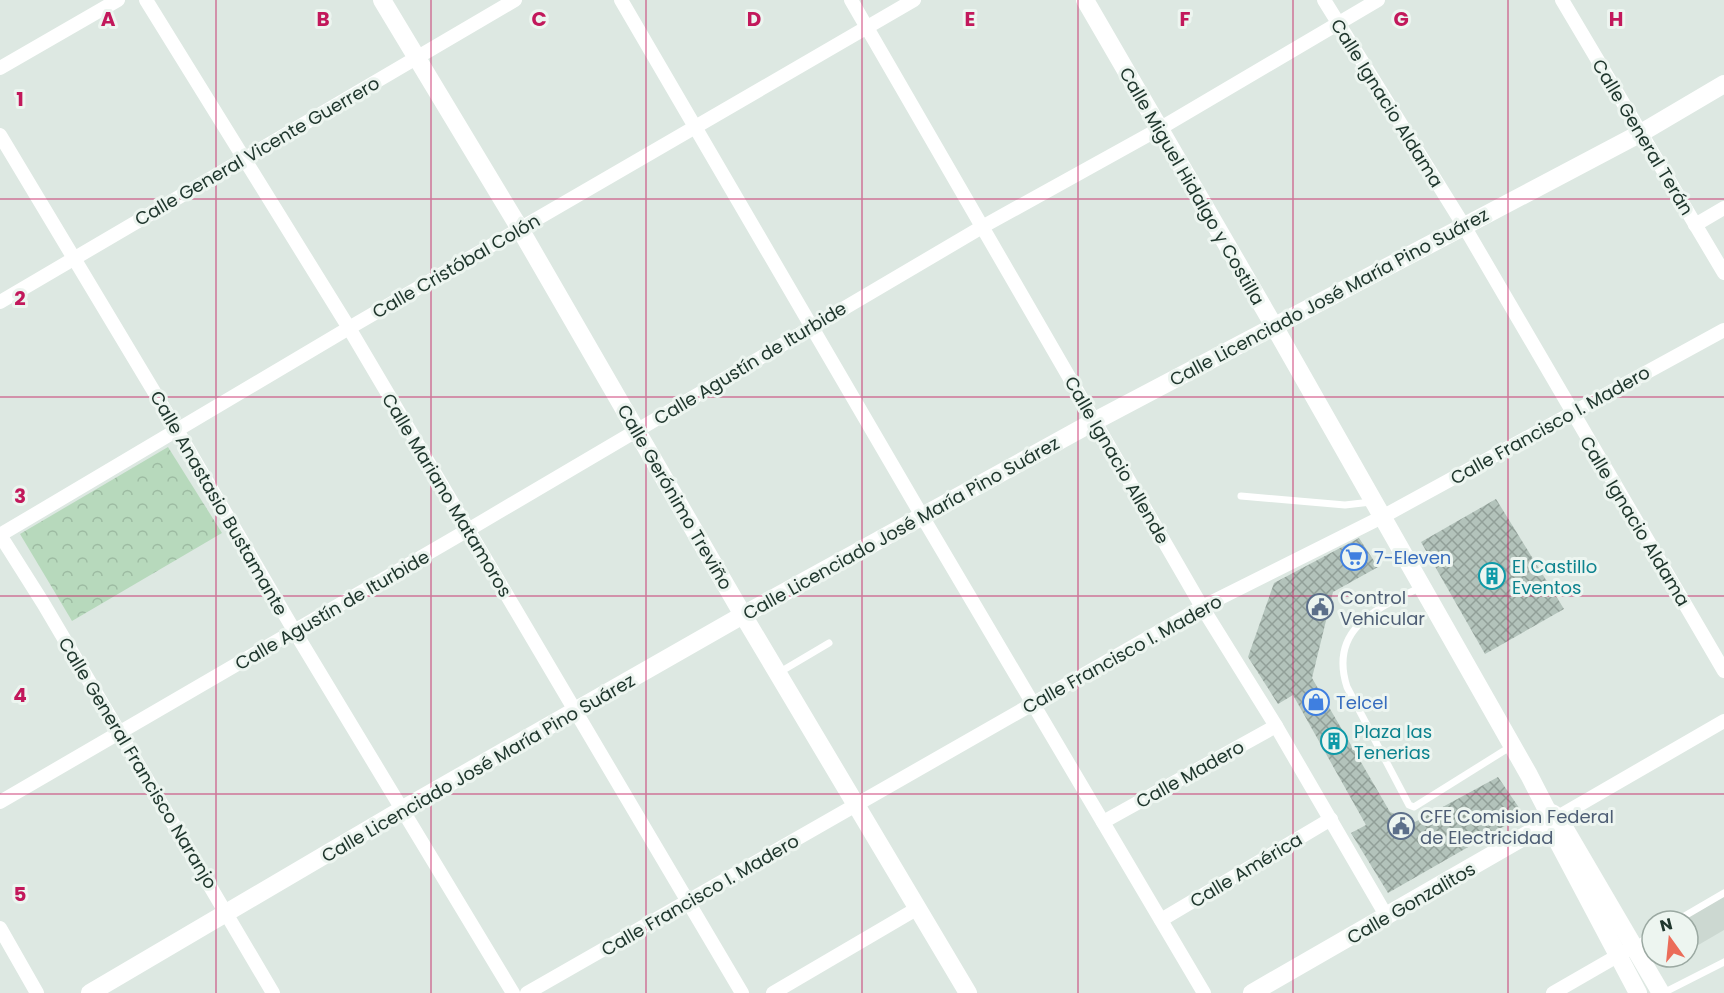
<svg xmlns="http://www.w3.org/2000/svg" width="1724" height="993" font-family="Poppins,sans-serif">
  <defs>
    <pattern id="forest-crowns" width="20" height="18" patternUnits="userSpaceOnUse" patternTransform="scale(1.5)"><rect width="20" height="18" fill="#b7d9bc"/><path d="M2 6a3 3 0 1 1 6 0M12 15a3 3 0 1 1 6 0" fill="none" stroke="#9dbba2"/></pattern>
    <pattern id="building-cross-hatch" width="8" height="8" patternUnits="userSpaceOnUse" patternTransform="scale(1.5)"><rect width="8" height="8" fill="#b3c3bb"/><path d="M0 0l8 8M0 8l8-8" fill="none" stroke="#919f98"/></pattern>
  </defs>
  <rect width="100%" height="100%" fill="#dde8e2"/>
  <path fill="#ccd8d1" d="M1724 895V930L1688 951V921H1678Z"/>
  <path fill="url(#forest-crowns)" d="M168 447 222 533 72 621 20 534Z"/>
  <g fill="url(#building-cross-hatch)">
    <path d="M1496 499 1564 609 1485 654 1421 542Z"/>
    <path d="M1359 538 1378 567 1333 592 1312 678 1390 812 1415 822 1498 777 1524 815 1388 893 1351 833 1366 825 1293 695 1278 704 1248 657 1274 583Z"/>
  </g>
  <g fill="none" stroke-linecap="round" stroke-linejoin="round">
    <g stroke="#fff" stroke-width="7">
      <path d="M1241 496 1345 505 1371 502"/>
      <path d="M1421 587C1378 608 1328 628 1347 687L1409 805 1414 807 1510 747"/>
      <path d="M780 672 829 643"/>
      <path d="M1676 921 1724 893"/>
      <path d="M1634 946 1652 935"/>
      <path d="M1663 993 1724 962"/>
    </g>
    <g stroke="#fff" stroke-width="14">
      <path d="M146 0 349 328 742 993"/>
      <path d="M621 0 922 516 1204 993"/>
      <path d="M851 0 1202 607 1276 726 1387 917"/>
      <path d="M1324 0 1464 226 1724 671"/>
      <path d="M1562 0 1724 273"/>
      <path d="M0 68 118 0"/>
      <path d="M0 135 177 430 295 632 513 993"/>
      <path d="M1695 225 1724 208"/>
      <path d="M0 302 515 0"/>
      <path d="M0 535 349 328 914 0"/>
      <path d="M0 535 43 603 273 993"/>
      <path d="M0 802 468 530 982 227 1159 129 1378 0"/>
      <path d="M1558 817 1724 721"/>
      <path d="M1103 822 1276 726"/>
      <path d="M1161 920 1331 819"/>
      <path d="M0 928 37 993"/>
      <path d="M527 993 1202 607 1382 517 1724 330"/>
      <path d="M773 993 918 908"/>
      <path d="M1553 993 1626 951"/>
    </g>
    <g stroke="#fff" stroke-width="18">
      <path d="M382 0 520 229 743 615 968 993"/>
      <path d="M1085 0 1274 326 1529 775 1547 810 1548 823 1638 993"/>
      <path d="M1552 813 1558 817 1661 993"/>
      <path d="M90 993 403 809 743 615 1095 421 1641 133 1724 84"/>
      <path d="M1252 993 1556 818"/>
    </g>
  </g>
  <path fill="none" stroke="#c2185b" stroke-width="1.5" stroke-opacity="0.55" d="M216 0V993M431 0V993M646 0V993M862 0V993M1078 0V993M1293 0V993M1508 0V993M0 199H1724M0 397H1724M0 596H1724M0 794H1724"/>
  <defs>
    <symbol id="supermarket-ring" viewBox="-11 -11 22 22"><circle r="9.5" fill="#edf5f0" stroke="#3f7fe0" stroke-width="1.5"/><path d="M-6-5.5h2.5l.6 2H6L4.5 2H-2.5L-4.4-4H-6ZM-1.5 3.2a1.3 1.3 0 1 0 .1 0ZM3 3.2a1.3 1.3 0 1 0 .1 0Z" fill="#3f7fe0"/></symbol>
    <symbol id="building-ring" viewBox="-11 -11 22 22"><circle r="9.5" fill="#edf5f0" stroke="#0f9aa8" stroke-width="1.5"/><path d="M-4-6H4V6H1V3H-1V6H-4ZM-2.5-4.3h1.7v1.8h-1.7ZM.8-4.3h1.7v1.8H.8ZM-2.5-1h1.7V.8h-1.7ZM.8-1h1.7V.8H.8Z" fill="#0f9aa8"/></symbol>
    <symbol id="civic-ring" viewBox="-11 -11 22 22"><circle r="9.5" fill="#edf5f0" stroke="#5c6f8a" stroke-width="1.5"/><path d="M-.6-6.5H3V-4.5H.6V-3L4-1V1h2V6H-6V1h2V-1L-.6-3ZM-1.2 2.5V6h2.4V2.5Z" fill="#5c6f8a"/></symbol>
    <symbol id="shop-ring" viewBox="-11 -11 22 22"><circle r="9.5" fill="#edf5f0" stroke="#3f7fe0" stroke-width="1.5"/><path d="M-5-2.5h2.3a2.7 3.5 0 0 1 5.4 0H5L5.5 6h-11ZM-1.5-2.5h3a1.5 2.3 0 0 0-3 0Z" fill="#3f7fe0"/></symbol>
  </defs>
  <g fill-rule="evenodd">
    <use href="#supermarket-ring" x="1339" y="542" width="30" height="30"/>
    <use href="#building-ring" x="1477" y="561" width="30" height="30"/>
    <use href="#civic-ring" x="1305" y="592" width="30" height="30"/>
    <use href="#shop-ring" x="1301" y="687" width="30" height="30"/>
    <use href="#building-ring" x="1319" y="726" width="30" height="30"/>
    <use href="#civic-ring" x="1386" y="811" width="30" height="30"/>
  </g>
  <g text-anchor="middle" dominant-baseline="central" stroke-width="6" stroke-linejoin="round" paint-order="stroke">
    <g font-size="18" fill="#20372e" stroke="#edf5f0">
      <text transform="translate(1387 103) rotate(58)">Calle Ignacio Aldama</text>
      <text transform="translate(1643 137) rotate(59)">Calle General Terán</text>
      <text transform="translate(257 151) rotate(-30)">Calle General Vicente Guerrero</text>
      <text transform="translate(1192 186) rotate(60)">Calle Miguel Hidalgo y Costilla</text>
      <text transform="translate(456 266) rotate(-30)">Calle Cristóbal Colón</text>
      <text transform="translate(1329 297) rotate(-28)">Calle Licenciado José María Pino Suárez</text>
      <text transform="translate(750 363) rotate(-31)">Calle Agustín de Iturbide</text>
      <text transform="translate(1550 425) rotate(-29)">Calle Francisco I. Madero</text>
      <text transform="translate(1117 460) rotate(60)">Calle Ignacio Allende</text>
      <text transform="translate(447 495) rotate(59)">Calle Mariano Matamoros</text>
      <text transform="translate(675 497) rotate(60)">Calle Gerónimo Treviño</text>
      <text transform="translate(219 503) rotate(60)">Calle Anastasio Bustamante</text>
      <text transform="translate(1635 521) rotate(59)">Calle Ignacio Aldama</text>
      <text transform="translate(901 528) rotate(-29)">Calle Licenciado José María Pino Suárez</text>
      <text transform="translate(332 610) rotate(-30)">Calle Agustín de Iturbide</text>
      <text transform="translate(1122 654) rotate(-29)">Calle Francisco I. Madero</text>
      <text transform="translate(138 763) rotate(59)">Calle General Francisco Naranjo</text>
      <text transform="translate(478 768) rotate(-30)">Calle Licenciado José María Pino Suárez</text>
      <text transform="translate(1190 774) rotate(-29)">Calle Madero</text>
      <text transform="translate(1246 870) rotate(-31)">Calle América</text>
      <text transform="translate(700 895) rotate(-30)">Calle Francisco I. Madero</text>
      <text transform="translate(1411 903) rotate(-30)">Calle Gonzalitos</text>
    </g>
    <g font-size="18" fill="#366cbe" stroke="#edf5f0" text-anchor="start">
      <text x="1374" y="557">7-Eleven</text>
      <text x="1336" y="702">Telcel</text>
    </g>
    <g font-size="18" fill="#0d838f" stroke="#edf5f0" text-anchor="start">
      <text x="1512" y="566">El Castillo<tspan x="1512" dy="21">Eventos</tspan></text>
      <text x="1354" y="731">Plaza las<tspan x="1354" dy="21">Tenerias</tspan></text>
    </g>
    <g font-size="18" fill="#4e5e75" stroke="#edf5f0" text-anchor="start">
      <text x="1340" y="597">Control<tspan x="1340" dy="21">Vehicular</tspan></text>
      <text x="1420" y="816">CFE Comision Federal<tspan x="1420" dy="21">de Electricidad</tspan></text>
    </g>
  </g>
  <g font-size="20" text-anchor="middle" font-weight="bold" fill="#c2185b" stroke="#edf5f0" stroke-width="6" stroke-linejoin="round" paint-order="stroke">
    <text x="108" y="26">A</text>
    <text x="323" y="26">B</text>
    <text x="539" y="26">C</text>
    <text x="754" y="26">D</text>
    <text x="970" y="26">E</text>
    <text x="1185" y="26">F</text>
    <text x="1401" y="26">G</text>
    <text x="1616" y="26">H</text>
    <text x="20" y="106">1</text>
    <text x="20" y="305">2</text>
    <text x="20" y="503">3</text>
    <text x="20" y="702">4</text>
    <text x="20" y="901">5</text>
  </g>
  <g transform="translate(1670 939) rotate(345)"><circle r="28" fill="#edf5f0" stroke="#9ba9a2" stroke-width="1.5"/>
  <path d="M0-4.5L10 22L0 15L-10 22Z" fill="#eb6c59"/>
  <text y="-9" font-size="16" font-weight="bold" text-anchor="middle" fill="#20372e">N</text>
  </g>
</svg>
